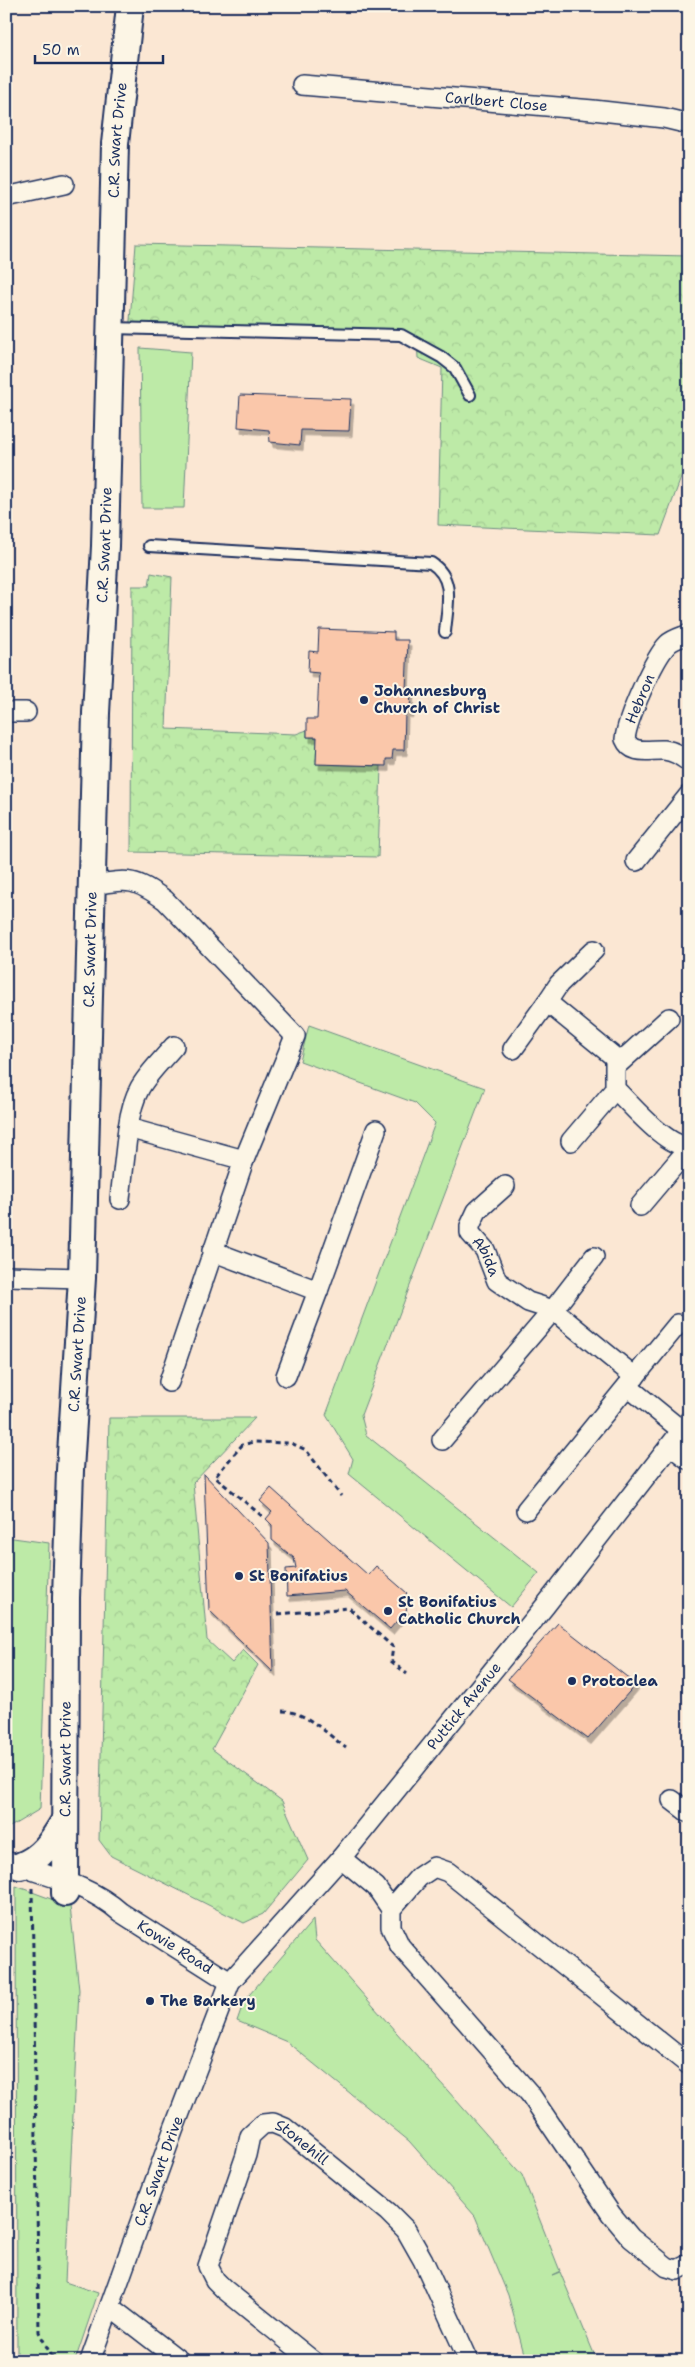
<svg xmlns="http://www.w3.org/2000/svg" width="695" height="2367" font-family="'Shantell Sans',sans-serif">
  <defs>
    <pattern id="park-crowns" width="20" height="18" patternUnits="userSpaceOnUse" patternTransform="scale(1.25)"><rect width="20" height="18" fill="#bdeaa7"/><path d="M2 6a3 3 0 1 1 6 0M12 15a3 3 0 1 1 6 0" fill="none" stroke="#a2c992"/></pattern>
    <filter id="shadow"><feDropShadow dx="3" dy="5.5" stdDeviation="0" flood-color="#0004"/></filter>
  </defs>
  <rect width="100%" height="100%" fill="#fbe7d3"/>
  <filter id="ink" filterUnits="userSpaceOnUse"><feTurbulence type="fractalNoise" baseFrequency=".02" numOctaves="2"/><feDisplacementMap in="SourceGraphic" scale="10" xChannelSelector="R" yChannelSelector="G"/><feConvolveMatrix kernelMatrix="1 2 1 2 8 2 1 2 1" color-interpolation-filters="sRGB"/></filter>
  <g filter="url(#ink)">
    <g fill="#bdeaa7" stroke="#6c8c82">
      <path d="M140 348 191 352 184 508H142Z"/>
      <path d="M309 1025 485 1088 361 1415 366 1435 539 1573 511 1607 349 1474 353 1459 326 1415 435 1123 415 1103 300 1061Z"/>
      <path d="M6 1537 49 1543 40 1809 10 1827 6 1825Z"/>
      <path d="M16 1886 70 1906 79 1990 65 2282 98 2293 75 2361H17Z"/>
      <path d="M313 1920 315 1940 522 2175 560 2271 552 2275 560 2272 597 2361H526L508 2295 475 2216 409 2141 287 2042 237 2021 244 2001Z"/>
    </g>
    <g fill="url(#park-crowns)" stroke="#6c8c82">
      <path d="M136 244 689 256V456L660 535 438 525 442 368 418 358 417 341 129 333Z"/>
      <path d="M151 573 172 577 166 729 296 734 307 730V737H317L316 764 381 766 378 857 131 852 132 586H149Z"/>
      <path d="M109 1418H255L193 1483 207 1640 232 1663 243 1650 258 1665 212 1749 282 1801 308 1860 263 1914 244 1923 111 1856 99 1840Z"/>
    </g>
    <g fill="#fac7aa" stroke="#1b2f5e" filter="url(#shadow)">
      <path d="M240 395 351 399 349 431 301 430 300 445 270 442 269 430 238 427Z"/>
      <path d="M319 629 394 632V640H408L406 689H411L410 712H405L404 750H393L392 759H386V766L316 764 317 737H307V719H317L319 673 308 672 309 651 318 652Z"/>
      <path d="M204 1474 269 1543 273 1672 209 1610Z"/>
      <path d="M271 1488 368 1575 376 1566 407 1593 399 1602 407 1609 390 1629 345 1591 287 1596 286 1569 296 1568 294 1558 272 1540V1525L266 1519 272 1512 260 1501Z"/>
      <path d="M558 1623 636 1684 588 1739 508 1679Z"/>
    </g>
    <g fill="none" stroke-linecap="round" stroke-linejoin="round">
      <defs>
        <g id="lane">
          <path d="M111 328 401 335 441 357 455 368 470 395"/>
          <path d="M149 546 431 563C456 579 447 606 445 632"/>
        </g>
        <g id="street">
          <path id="s1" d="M302 85 593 110 664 118 689 124"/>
          <path d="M6 197 64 184"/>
          <path d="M689 634C682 637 673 639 668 644 654 658 627 719 625 739 632 756 650 749 664 750 674 751 681 756 689 762"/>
          <path d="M6 712H26"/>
          <path d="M636 861 689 795"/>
          <path d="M93 885C130 879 134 878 165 900L295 1036 244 1160 169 1382"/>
          <path d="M594 950 559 984 547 1002 613 1056 615 1061V1089C631 1104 667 1148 689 1146"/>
          <path d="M513 1049 547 1002"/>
          <path d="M616 1066 669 1018"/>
          <path d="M128 1128C134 1085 147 1077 174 1046"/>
          <path d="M571 1141 615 1089"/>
          <path id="s2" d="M505 1186 477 1211 470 1226V1233L485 1250 497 1281 528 1302 553 1310 635 1377"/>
          <path d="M120 1199 128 1128 244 1160"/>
          <path d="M640 1206 689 1148"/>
          <path d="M212 1251 318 1291 286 1376"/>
          <path d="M6 1276 82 1278"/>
          <path d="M318 1291 376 1130"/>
          <path d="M628 1385 678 1324"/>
          <path d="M442 1440 553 1310 594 1257"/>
          <path d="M671 1446 689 1460"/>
          <path d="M526 1510 627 1386 681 1430"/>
          <path d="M672 1800 689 1813"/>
          <path d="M341 1858 376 1887 391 1909"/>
          <path id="s3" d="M6 1861C45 1876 89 1884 120 1912L230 1982"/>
          <path d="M689 2065 448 1872 434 1867 419 1877 391 1909V1927L400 1946 530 2094 611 2214 631 2238 667 2267 677 2270 689 2264"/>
          <path d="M110 2307 180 2361"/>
          <path id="s4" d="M90 2361 173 2131 230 1982 341 1858 545 1606 689 1421"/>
          <path id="s5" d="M313 2361 224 2289 215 2280 208 2266 246 2155 250 2136 263 2124 273 2123 285 2128 388 2212 406 2230 423 2260 469 2361"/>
        </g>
        <g id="secondary">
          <path d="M20 1866C43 1858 53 1840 65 1820"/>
          <path id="s6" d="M65 1893 66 1598 70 1470 82 1278 96 713 105 546 115 144 130 6"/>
        </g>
      </defs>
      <use href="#lane" stroke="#1b2f5e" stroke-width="14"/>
      <use href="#street" stroke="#1b2f5e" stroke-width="22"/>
      <use href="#secondary" stroke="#1b2f5e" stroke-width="30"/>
      <g stroke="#1b2f5e" stroke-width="3" stroke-dasharray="5 4" stroke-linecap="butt">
        <path d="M262 1516 215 1477 242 1445 254 1442 291 1443 306 1450 341 1496"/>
        <path d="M278 1614 349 1608 393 1647 391 1661 407 1674"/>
        <path d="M282 1711C306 1711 327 1734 346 1748"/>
        <path d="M32 1888 39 2332 54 2361"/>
      </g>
      <use href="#lane" stroke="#fcf5e5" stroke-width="10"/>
      <use href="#street" stroke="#fcf5e5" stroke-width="19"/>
      <use href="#secondary" stroke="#fcf5e5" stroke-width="26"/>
    </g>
  </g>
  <g fill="#1b2f5e" stroke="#fcf5e5" stroke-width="2">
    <circle cx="364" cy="700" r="5"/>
    <circle cx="239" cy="1576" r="5"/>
    <circle cx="388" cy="1611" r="5"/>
    <circle cx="572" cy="1681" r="5"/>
    <circle cx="150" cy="2001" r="5"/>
  </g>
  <g text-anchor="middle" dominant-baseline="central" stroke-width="4" stroke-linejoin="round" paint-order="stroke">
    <g font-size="15" fill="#1b2f5e" stroke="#fcf5e5">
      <text stroke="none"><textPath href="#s1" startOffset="195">Carlbert Close</textPath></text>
      <text stroke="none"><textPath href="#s6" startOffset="1754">C.R. Swart Drive</textPath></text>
      <text stroke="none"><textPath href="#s6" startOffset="1349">C.R. Swart Drive</textPath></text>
      <text transform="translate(640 699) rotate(-67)">Hebron</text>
      <text stroke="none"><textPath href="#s6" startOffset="944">C.R. Swart Drive</textPath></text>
      <text stroke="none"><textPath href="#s2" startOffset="90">Abida</textPath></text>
      <text stroke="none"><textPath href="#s6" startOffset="539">C.R. Swart Drive</textPath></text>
      <text stroke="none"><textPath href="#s4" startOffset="766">Puttick Avenue</textPath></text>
      <text stroke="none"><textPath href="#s6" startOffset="134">C.R. Swart Drive</textPath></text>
      <text stroke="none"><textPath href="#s3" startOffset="191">Kowie Road</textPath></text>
      <text stroke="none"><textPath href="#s5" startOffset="342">Stonehill</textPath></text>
      <text stroke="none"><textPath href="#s4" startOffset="202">C.R. Swart Drive</textPath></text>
    </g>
    <g font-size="15" font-weight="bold" fill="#1b2f5e" stroke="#fcf5e5" text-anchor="start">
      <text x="374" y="691">Johannesburg<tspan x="374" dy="17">Church of Christ</tspan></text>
      <text x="249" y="1576">St Bonifatius</text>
      <text x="398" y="1602">St Bonifatius<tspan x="398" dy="17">Catholic Church</tspan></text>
      <text x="582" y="1681">Protoclea</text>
      <text x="160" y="2001">The Barkery</text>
    </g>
  </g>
  <rect width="695" height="2367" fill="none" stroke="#fcf5e5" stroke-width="25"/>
  <rect x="12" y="12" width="670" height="2342" fill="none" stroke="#1b2f5e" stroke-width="2" filter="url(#ink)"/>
  <path d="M35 55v8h128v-8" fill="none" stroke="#1b2f5e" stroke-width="2.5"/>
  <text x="42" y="55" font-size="15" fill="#1b2f5e" stroke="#fcf5e5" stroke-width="4" paint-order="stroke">50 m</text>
</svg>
